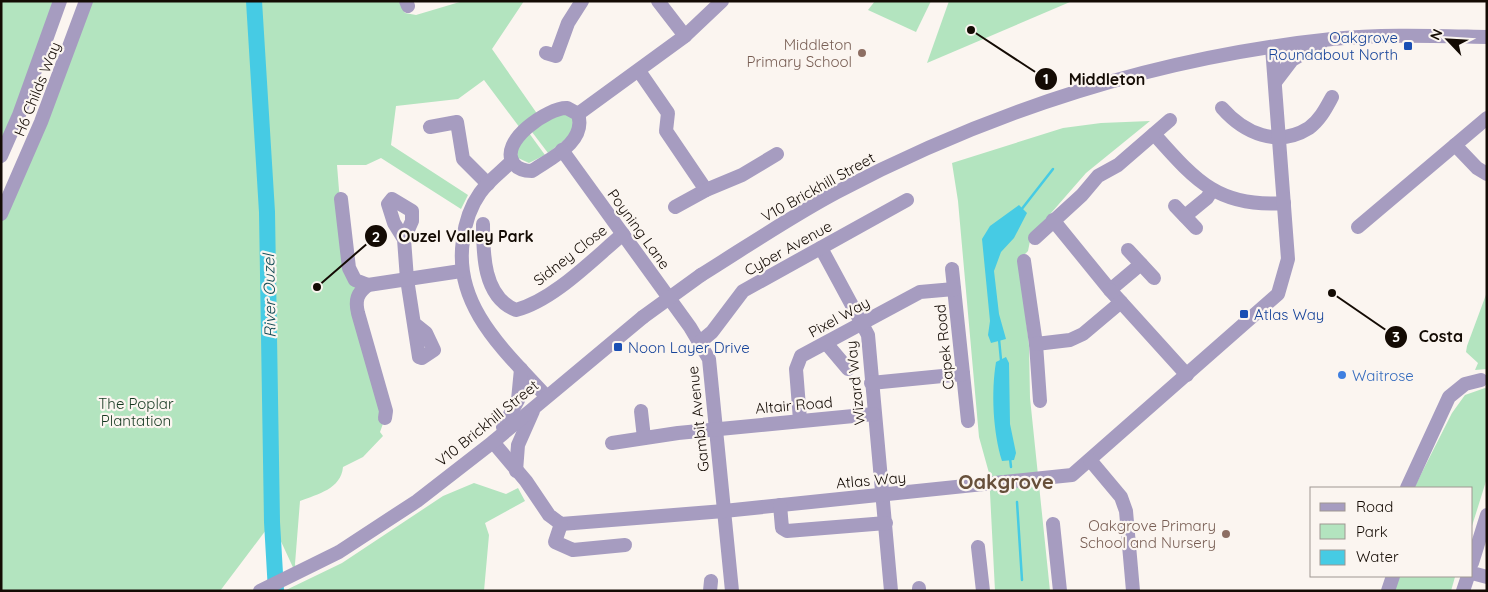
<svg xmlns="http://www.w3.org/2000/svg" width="1488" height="592" font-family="Quicksand,sans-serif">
  <rect width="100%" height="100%" fill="#fbf5f0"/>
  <g fill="#b3e4bf">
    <path d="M1 1H60L1 156Z"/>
    <path d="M86 1H399L405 13 416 15 463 1H524L492 49 538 115 520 128 484 80 458 99 396 106 391 145 468 195 461 209 381 158 366 165H337L339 190 385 418 380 432 383 436 363 457 343 467C341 489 318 494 300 501L295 564 297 576 272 522 220 591H1V214Z"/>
    <path d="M875 1H931L916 32 868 10Z"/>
    <path d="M949 1H1070V2L927 63Z"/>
    <path d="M558 112 573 117 572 134 548 153 532 132Z"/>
    <path d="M1150 121 1086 173 1031 236 1028 251 1019 260 1029 345 1030 398 1050 591H995L989 473 979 437 958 201 952 163 1063 128 1101 123Z"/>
    <path d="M529 133 545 155 529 163 518 158 516 145Z"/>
    <path d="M1487 292V369L1475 370 1478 363 1466 352 1467 346Z"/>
    <path d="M1485 388 1487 389V478L1472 526V488H1414L1452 413 1465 395Z"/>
    <path d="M474 483 506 494 518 488 525 501 485 523 489 535 484 591H284L342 563 443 496Z"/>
    <path d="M1398 576H1451L1455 577 1451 591H1395Z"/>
  </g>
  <g fill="#46cbe4">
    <path d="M1019 205 1027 213 1014 238 1001 252 994 271 999 314 1006 339 991 343 988 335 990 321 982 239 990 226Z"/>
    <path d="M1006 357 1009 363 1010 424 1016 453 1014 460 1002 461C993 432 991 392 996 362Z"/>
  </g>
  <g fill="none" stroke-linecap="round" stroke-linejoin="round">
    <g stroke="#46cbe4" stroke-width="2.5">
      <path d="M1021 210 1053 169"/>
      <path d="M999 339 1001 360"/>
      <path d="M1010 458 1011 467"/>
      <path d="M1017 502 1022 580"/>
    </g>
    <path stroke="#46cbe4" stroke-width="16" d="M254 1 267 212 272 522 276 591"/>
    <g stroke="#a69cc0" stroke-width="14">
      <path d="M406 1 408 6"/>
      <path d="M658 1 685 36"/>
      <path d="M546 53 556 56 568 23 582 1"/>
      <path d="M639 71 668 113 666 131 706 190"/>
      <path d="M1276 81 1292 60 1321 43"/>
      <path d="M567 108 578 114C587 142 551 158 532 171 525 171 519 170 514 164 497 142 549 107 567 108Z"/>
      <path d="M1222 108C1244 133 1277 148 1309 128 1320 120 1326 108 1332 97"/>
      <path d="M578 114 685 36 722 1"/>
      <path d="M430 127 457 122 463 159 488 184"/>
      <path d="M1154 134C1195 180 1218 208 1284 203"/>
      <path d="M1455 145 1477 168 1487 174"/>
      <path d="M562 150 690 327 709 359 732 591"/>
      <path d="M1 156 19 115 60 1"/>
      <path d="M512 161C501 172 489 180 480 193 470 207 465 224 463 240 453 306 505 351 546 396"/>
      <path d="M341 199 349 268 355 280 368 285"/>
      <path d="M1175 206 1196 228"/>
      <path d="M675 207 706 190 742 175 777 154"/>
      <path d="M1 214 41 122 86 1"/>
      <path d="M1185 216 1207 198 1212 190"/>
      <path d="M1053 220 1110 290 1141 264"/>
      <path d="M483 224C483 253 483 297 516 310 554 300 593 259 623 234"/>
      <path d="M1358 227 1487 118"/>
      <path d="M1035 238 1082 195 1098 176 1118 165 1170 120"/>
      <path d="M404 239 412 221V211L392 199 388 204 394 223 404 239 407 279 419 357 422 358 434 350 426 333 416 325"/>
      <path d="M821 248 868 335 891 591"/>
      <path d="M1128 250 1154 278"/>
      <path d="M1024 261 1036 344 1040 401"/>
      <path d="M952 269 968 421"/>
      <path d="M701 275C746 247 790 217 837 192 991 111 1159 57 1332 39 1383 34 1435 36 1487 37"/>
      <path d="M1110 290 1187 375"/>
      <path d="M700 342 712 332 743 291 907 200"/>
      <path d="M826 343 848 369"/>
      <path d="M1036 344 1070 340 1083 334 1121 302"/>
      <path d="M871 383 963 374"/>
      <path d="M641 411 644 438"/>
      <path d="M385 418 386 411 358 313C355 300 357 293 368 285L461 271"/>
      <path d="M800 420 796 369 801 356 920 292 954 289"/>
      <path d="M503 427 518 400 521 369"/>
      <path d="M493 442 526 481 549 515 561 524 724 511 1072 475 1278 294 1288 259 1272 47"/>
      <path d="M612 443 678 433 874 414"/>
      <path d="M1090 460 1121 497 1126 511 1133 591"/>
      <path d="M516 471 518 445 533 411"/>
      <path d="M1407 488 1449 397 1465 384 1481 380"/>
      <path d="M780 505 782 528 787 531 886 523"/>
      <path d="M561 524 555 542 573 550 625 545"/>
      <path d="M1053 524 1060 591"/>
      <path d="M978 547 983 591"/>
      <path d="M1472 563 1487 515"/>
      <path d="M1472 573 1487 577"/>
      <path d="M260 591 339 552 417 501 493 442 643 317"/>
      <path d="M710 591 711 581"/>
      <path d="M919 591V588"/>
      <path d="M1388 591 1393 576"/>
      <path d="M1463 591 1468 576"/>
    </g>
    <path stroke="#a69cc0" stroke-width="14" d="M643 317 701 275"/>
  </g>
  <g fill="#1a4fb4" stroke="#fbf5f0" stroke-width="2">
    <rect x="1403" y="41" width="10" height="10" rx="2.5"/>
    <rect x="1239" y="309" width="10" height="10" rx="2.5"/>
    <rect x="613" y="342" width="10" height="10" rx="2.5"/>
  </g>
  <g fill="#8d6e63" stroke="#fbf5f0" stroke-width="2">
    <circle cx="862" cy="53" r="5"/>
    <circle cx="1226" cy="534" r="5"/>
  </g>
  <circle fill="#3f7fe0" stroke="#fbf5f0" stroke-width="2" cx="1342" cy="375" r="5"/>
  <g text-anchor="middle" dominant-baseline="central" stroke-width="4.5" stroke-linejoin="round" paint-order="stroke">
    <g font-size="15" fill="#164399" stroke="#fbf5f0" text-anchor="start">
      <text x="1398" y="37" text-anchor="end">Oakgrove<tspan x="1398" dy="17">Roundabout North</tspan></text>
      <text x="1254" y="314">Atlas Way</text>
      <text x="628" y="347">Noon Layer Drive</text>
    </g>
    <g font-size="15" fill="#785e54" stroke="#fbf5f0" text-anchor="end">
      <text x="852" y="44">Middleton<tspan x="852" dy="17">Primary School</tspan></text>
      <text x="1216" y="525">Oakgrove Primary<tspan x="1216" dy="17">School and Nursery</tspan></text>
    </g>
    <g font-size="15" fill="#140b04" stroke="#fbf5f0">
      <text transform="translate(37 89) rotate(-68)">H6 Childs Way</text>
      <text transform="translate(818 187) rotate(-29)">V10 Brickhill Street</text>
      <text transform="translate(639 229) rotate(54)">Poyning Lane</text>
      <text transform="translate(788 248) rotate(-29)">Cyber Avenue</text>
      <text transform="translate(570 255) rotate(-38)">Sidney Close</text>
      <text transform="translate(839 317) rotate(-29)">Pixel Way</text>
      <text transform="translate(944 347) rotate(-96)">Capek Road</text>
      <text transform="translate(855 383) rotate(-96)">Wizard Way</text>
      <text transform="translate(794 405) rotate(-5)">Altair Road</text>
      <text transform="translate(698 419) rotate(-96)">Gambit Avenue</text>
      <text transform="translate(487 423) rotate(-39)">V10 Brickhill Street</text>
      <text transform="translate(871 480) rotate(-5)">Atlas Way</text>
    </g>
    <g font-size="15" fill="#366cbe" stroke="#fbf5f0" text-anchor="start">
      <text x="1352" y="375">Waitrose</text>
    </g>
    <g font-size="15" fill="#153820" stroke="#fbf5f0">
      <text x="136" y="403">The Poplar<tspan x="136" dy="17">Plantation</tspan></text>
    </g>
    <g font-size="16" font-style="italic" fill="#114a55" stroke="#fbf5f0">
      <text transform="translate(269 296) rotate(-91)">River Ouzel</text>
    </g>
    <g font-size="20" font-weight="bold" fill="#67503b" stroke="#fbf5f0">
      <text x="1006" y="481">Oakgrove</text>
    </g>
  </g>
  <path fill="none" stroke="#140b04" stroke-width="2" d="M971 30L1046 79M317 287L376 236M1332 293L1396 337"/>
  <g fill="#140b04" stroke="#fbf5f0" stroke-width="2">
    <circle cx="971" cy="30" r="5"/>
    <circle cx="317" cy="287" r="5"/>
    <circle cx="1332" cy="293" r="5"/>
    <circle cx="1046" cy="79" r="12"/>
    <circle cx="376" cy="236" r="12"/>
    <circle cx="1396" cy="337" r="12"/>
  </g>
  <g font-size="15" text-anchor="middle" font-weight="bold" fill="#fff">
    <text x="1046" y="84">1</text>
    <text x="376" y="242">2</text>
    <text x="1396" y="342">3</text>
  </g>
  <g font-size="16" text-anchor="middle" font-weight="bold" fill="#140b04" stroke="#fbf5f0" stroke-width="4.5" stroke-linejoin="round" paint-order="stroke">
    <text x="1107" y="85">Middleton</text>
    <text x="466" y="242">Ouzel Valley Park</text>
    <text x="1441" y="342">Costa</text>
  </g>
  <rect width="1488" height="592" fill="none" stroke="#140b04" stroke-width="5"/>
  <rect x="1310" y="487" width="162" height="90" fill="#fbf5f0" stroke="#9f9792"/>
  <rect x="1320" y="503" width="25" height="8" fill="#a69cc0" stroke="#9f9792"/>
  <text x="1356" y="512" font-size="15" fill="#140b04">Road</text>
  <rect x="1320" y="524" width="25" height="15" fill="#b3e4bf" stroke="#9f9792"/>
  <text x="1356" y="537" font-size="15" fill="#140b04">Park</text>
  <rect x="1320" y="550" width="25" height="15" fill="#46cbe4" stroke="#9f9792"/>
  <text x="1356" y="562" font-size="15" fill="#140b04">Water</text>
  <g transform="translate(1448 40) rotate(295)" stroke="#fbf5f0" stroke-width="4" paint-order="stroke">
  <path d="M0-4L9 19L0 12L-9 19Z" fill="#140b04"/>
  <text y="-8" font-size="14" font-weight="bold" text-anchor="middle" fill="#140b04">N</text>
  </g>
</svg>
